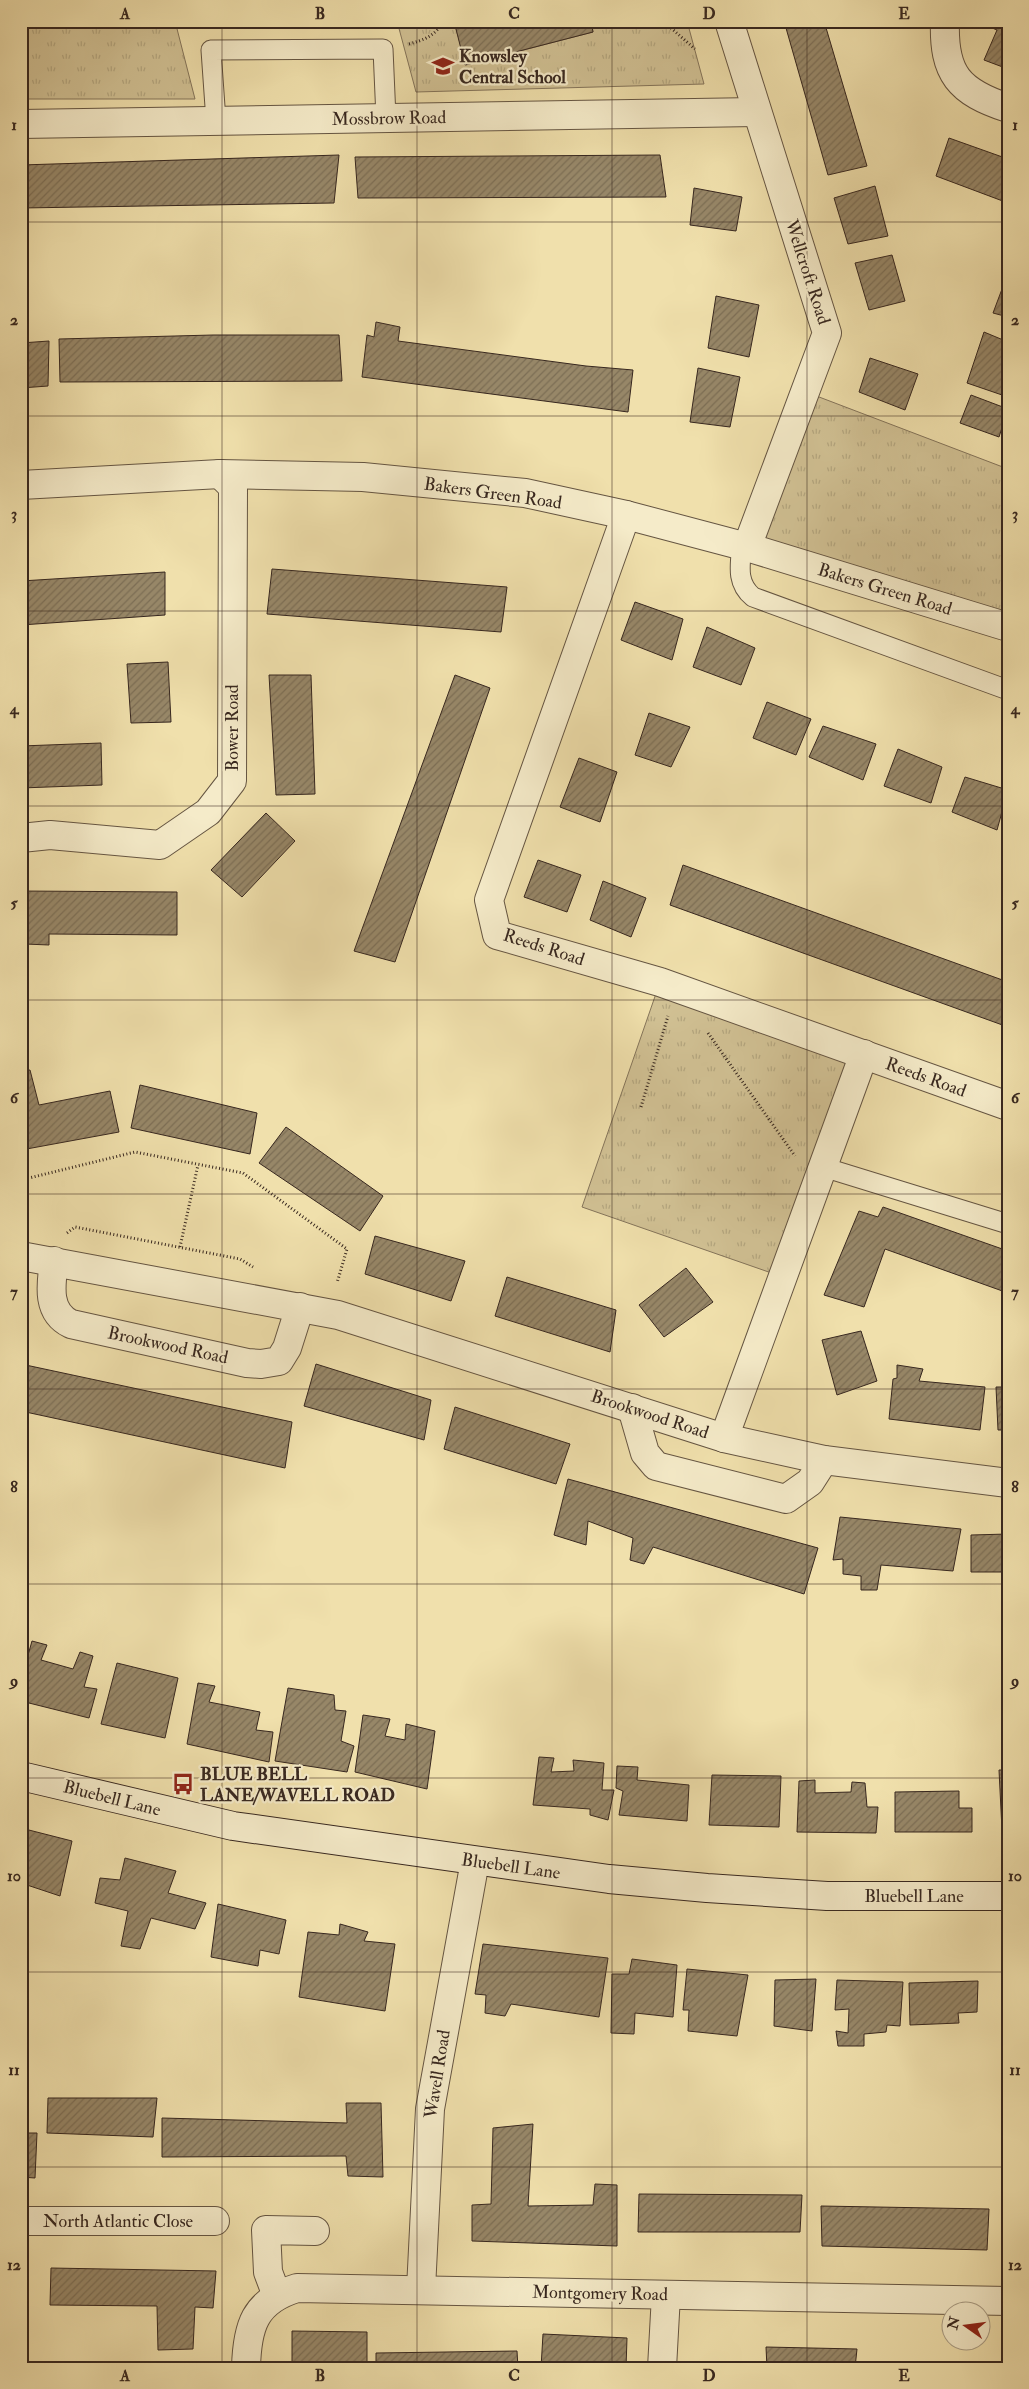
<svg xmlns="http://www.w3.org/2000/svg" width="1029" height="2389" viewBox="0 0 1029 2389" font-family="'IM FELL Double Pica',serif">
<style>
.grass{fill:url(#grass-tufts);stroke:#84745a}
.building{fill:url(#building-hatch);stroke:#37271f}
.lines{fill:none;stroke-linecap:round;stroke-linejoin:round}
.lane-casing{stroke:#655542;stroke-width:21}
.street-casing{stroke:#655542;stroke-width:30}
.secondary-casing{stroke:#37271f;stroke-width:30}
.path{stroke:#37271f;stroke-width:3;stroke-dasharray:1 2.5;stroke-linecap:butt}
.lane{stroke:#f5ebc9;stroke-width:19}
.street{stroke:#f5ebc9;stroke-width:28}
.secondary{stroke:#f5ebc9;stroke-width:28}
.grid{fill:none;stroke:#37271f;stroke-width:1;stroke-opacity:0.55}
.labels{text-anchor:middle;stroke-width:4.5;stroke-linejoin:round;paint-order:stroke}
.poi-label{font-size:18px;font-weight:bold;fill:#37271f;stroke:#f5ebc9;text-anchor:start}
.street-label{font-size:18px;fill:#37271f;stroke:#f5ebc9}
.neatline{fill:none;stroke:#37271f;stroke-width:2}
.grid-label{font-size:16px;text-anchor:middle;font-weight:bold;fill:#37271f}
</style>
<defs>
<pattern id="grass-tufts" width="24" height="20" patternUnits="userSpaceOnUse" patternTransform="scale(1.25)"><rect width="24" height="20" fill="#d1c194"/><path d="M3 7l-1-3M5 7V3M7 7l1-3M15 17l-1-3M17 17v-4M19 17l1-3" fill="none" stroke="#b4a67f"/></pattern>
<pattern id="building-hatch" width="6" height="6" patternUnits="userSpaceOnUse" patternTransform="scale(1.25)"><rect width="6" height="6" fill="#978768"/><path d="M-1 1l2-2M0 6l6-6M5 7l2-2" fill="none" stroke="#7c6e55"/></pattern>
</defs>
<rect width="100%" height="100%" fill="#f0e0ac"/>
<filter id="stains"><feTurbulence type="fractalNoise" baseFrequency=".004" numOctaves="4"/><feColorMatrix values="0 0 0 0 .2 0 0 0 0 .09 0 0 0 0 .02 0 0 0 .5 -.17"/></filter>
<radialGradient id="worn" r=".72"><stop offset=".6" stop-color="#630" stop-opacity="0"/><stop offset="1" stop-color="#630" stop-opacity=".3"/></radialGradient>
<g class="grass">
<polygon points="21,21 175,21 195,99 21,99"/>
<polygon points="397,21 454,21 466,65 593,32 591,21 687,21 704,84 416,92"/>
<polygon points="806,392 1008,469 1008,640 747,547"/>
<polygon points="660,982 864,1054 783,1277 582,1207"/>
</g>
<g class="building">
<polygon points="454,21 591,21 593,32 465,65"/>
<polygon points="784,21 824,21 867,166 828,175"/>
<polygon points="987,21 1008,21 1008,69 984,60 997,30 985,25"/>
<polygon points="949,138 1008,159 1008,203 936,176"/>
<polygon points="339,155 334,203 21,208 21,165"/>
<polygon points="660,155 666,197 358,198 355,157"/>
<polygon points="875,186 888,236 848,244 834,198"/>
<polygon points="694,188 742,197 736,231 690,225"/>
<polygon points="892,255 905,301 869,310 855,263"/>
<polygon points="1008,273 1008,317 993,313"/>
<polygon points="716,296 759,305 749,357 708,348"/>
<polygon points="376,322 400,327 398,341 586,366 633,370 628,412 362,377 367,335 374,337"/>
<polygon points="984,332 1008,342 1008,391 1005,396 967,383"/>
<polygon points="213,335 339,335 342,381 60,382 59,339"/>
<polygon points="49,341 48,386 21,388 21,343"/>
<polygon points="870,358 918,374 905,410 859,392"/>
<polygon points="698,368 740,377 730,427 690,422"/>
<polygon points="971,395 1008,409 999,437 960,423"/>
<polygon points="272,569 507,587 501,632 267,614"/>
<polygon points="165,572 165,615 21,625 21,581"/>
<polygon points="635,602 683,619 672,660 621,640"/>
<polygon points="707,627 755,648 741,685 693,667"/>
<polygon points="168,662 171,722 131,723 127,664"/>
<polygon points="269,675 311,675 315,794 276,795"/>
<polygon points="455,675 490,688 395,962 354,951"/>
<polygon points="767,702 811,719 796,755 753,738"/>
<polygon points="649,713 690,727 671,767 635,755"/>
<polygon points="823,726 876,744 863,780 809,757"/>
<polygon points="101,743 102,785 21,788 21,746"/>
<polygon points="898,749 942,767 931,803 884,786"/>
<polygon points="579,758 617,772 600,822 560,807"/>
<polygon points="965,777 1008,790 997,830 952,812"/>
<polygon points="266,813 295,841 242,897 211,870"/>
<polygon points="538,860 581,875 567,912 524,897"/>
<polygon points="683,865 1008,982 1008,1027 670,905"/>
<polygon points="603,881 646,898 631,937 590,920"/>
<polygon points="21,891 177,892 177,935 49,934 49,945 25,944 21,930"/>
<polygon points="30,1070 39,1105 110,1091 119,1132 21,1150 21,1071"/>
<polygon points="140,1085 257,1113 250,1154 131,1128"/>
<polygon points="286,1127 383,1196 360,1231 259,1163"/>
<polygon points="883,1207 1008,1251 1008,1293 885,1249 864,1307 824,1295 859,1211 878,1217"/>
<polygon points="375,1236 465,1261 451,1301 365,1274"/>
<polygon points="686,1268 713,1302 664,1337 639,1305"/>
<polygon points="507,1277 616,1310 610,1352 495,1316"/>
<polygon points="861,1331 877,1381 837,1395 822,1340"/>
<polygon points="21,1364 292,1422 285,1468 21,1411"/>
<polygon points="316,1364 431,1400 424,1440 304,1406"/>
<polygon points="897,1365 923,1369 919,1381 985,1387 980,1430 889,1419 893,1379 897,1378"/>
<polygon points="996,1387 1008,1387 1008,1430 998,1430"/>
<polygon points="455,1407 570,1444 556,1484 444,1449"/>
<polygon points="568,1479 818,1548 804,1594 653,1547 644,1564 630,1560 633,1538 588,1521 586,1545 554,1535"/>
<polygon points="840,1517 961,1529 953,1571 881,1565 877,1590 861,1590 861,1576 843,1574 843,1559 833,1560"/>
<polygon points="1008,1534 1008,1572 971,1572 971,1535"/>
<polygon points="32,1641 47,1645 41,1660 73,1669 80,1652 93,1656 84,1687 97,1689 89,1718 21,1701 21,1680"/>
<polygon points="117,1663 178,1678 165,1738 101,1724"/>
<polygon points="198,1683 215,1686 209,1702 260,1712 256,1730 273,1732 269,1762 187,1744"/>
<polygon points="288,1688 334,1695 335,1710 346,1711 341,1741 354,1746 347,1772 275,1761"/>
<polygon points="363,1715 390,1719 385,1736 405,1740 406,1724 435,1731 427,1789 355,1772"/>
<polygon points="539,1757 554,1758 551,1772 574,1771 573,1760 604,1763 602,1790 614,1790 608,1820 590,1815 590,1809 533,1805"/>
<polygon points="617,1766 638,1767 637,1780 689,1785 687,1821 619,1815 623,1791 616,1788"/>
<polygon points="999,1770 1008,1770 1008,1830 1002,1830"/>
<polygon points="712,1775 781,1776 779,1827 709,1825"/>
<polygon points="815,1780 815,1793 851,1792 852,1782 865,1783 867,1807 878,1807 876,1833 797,1832 799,1781"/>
<polygon points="959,1791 959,1808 972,1808 972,1832 895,1832 895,1792"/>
<polygon points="21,1828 72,1841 60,1896 21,1883"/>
<polygon points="125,1858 176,1871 168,1893 206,1903 195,1929 151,1918 140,1949 121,1946 128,1911 95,1903 100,1878 120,1880"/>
<polygon points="218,1904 286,1920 279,1954 260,1950 258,1966 211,1957"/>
<polygon points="340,1924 368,1932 364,1941 395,1944 385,2011 299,1997 308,1932 339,1935"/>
<polygon points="483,1944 608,1958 599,2017 511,2004 505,2016 485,2013 486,1995 475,1994"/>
<polygon points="632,1959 677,1965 673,2017 635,2013 634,2034 611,2033 612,1974 629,1974"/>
<polygon points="687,1969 748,1975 737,2036 688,2031 689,2010 683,2010"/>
<polygon points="816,1979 812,2031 774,2026 775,1980"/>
<polygon points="837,1980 903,1982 900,2026 887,2025 886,2032 864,2034 864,2046 838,2046 836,2031 848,2033 849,2009 835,2010"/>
<polygon points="978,1981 977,2012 958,2013 959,2023 910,2025 909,1983"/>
<polygon points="48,2098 157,2098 153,2137 47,2133"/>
<polygon points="346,2103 381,2103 383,2177 348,2176 346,2156 162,2157 162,2118 347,2123"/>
<polygon points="533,2124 528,2206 593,2205 595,2184 617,2185 617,2246 472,2241 472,2205 491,2204 493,2128"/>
<polygon points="21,2133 37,2133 35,2178 21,2177"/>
<polygon points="639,2194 802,2195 800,2232 638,2232"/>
<polygon points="821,2206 989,2209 987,2250 822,2246"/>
<polygon points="51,2268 216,2271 213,2308 195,2307 193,2349 158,2350 157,2306 50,2305"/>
<polygon points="292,2331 367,2332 367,2368 292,2367"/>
<polygon points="543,2334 627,2338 626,2368 541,2368"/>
<polygon points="766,2347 857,2349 855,2368 767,2368"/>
<polygon points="517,2351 518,2368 376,2368 376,2353"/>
</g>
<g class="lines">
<g class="lane-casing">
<g id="lane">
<polyline points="216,121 211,50 383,49 386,118"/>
<path d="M742,545C740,565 736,583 753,597L1008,690"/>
<polyline points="823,1167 1008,1224"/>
</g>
</g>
<g class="street-casing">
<g id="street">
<polyline points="729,21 827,333 747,547"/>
<path d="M945,21C943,74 959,92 1008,108"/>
<polyline points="21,124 756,112"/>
<polyline points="21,485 220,474 363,477 525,493 626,515 747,547 1008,627"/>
<polyline points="626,515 489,900 497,935 660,982 1008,1106"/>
<polyline points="21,838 50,835 160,845 208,812 232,781 233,487 220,474"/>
<polyline points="21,1256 338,1315 724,1438 824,1460 1008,1483"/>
<path d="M54,1261C51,1284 46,1312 71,1324L247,1363L261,1364L279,1361L287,1348L300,1307"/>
<polyline points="632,1408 645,1453 656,1466 786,1499 810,1482 824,1460"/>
<polyline points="724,1438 864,1054"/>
<polyline points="21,2221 215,2221"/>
<polyline points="421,2289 430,2109 475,1861"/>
<polyline points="277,2296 268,2272 266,2230 315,2231"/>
<path d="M246,2368C247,2327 254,2301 297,2288L1008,2301"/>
<polyline points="662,2368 666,2295"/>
</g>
</g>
<g class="secondary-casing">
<polyline id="secondary" points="21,1776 233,1826 609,1879 707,1888 827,1896 1008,1896"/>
</g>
<g class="path">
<polyline points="663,21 695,49"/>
<path d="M409,44C424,40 435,36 444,21"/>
<polyline points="708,1033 795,1156"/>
<polyline points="641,1107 668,1016"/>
<polyline points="21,1180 135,1152 243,1173 347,1249 337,1283"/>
<polyline points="67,1233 75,1227 240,1259 253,1267"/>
<polyline points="180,1247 198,1165"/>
</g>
<use href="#lane" class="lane"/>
<use href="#street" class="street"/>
<use href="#secondary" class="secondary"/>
</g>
<path class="grid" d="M222,21V2368M417,21V2368M612,21V2368M807,21V2368M21,222H1008M21,416H1008M21,611H1008M21,806H1008M21,1000H1008M21,1194H1008M21,1389H1008M21,1584H1008M21,1778H1008M21,1972H1008M21,2167H1008"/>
<defs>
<g id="school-bare" transform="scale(1.725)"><path d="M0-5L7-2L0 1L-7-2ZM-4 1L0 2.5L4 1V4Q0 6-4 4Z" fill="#8f2418" stroke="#f5ebc9" stroke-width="2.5" paint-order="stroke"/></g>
<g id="bus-bare" transform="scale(1.725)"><path d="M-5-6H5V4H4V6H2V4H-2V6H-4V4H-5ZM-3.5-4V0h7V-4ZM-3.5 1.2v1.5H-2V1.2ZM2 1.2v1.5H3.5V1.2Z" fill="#8f2418" stroke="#f5ebc9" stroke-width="2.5" paint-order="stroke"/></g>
</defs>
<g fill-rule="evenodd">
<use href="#school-bare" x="443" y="66"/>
<use href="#bus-bare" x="183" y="1784"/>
</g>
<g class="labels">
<g class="poi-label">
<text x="459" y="62">Knowsley<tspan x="459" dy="21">Central School</tspan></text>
<text x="200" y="1780">BLUE BELL<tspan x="200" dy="21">LANE/WAVELL ROAD</tspan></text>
</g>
<g class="street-label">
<text transform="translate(389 118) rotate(-1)" y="6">Mossbrow Road</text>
<text transform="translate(808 272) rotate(72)" y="6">Wellcroft Road</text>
<text transform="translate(493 493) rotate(8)" y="6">Bakers Green Road</text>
<text transform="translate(885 589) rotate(17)" y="6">Bakers Green Road</text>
<text transform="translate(232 728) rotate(-90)" y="6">Bower Road</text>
<text transform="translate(544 947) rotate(18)" y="6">Reeds Road</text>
<text transform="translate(926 1077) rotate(20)" y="6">Reeds Road</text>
<text transform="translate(168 1345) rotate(12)" y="6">Brookwood Road</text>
<text transform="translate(650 1414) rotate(18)" y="6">Brookwood Road</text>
<text transform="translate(112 1798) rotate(14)" y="6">Bluebell Lane</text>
<text transform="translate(511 1866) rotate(8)" y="6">Bluebell Lane</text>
<text x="914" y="1902">Bluebell Lane</text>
<text transform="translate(437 2074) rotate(-81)" y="6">Wavell Road</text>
<text x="118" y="2227">North Atlantic Close</text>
<text transform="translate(600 2293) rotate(1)" y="6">Montgomery Road</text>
</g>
</g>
<rect width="1029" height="2389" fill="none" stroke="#f0e0ac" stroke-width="55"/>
<g transform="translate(966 2326) rotate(284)"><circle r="24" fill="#f5ebc9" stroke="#a99d85"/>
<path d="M0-4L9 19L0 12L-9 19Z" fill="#8f2418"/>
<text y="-8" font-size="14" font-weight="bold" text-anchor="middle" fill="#37271f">N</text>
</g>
<rect x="28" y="28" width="974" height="2334" class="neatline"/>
<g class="grid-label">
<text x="125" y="19">A</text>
<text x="320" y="19">B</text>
<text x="514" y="19">C</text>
<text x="709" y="19">D</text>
<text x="904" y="19">E</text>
<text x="14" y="130">1</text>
<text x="1015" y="130">1</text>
<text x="14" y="325">2</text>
<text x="1015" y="325">2</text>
<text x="14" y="519">3</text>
<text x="1015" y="519">3</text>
<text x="14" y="714">4</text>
<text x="1015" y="714">4</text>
<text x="14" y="908">5</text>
<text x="1015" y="908">5</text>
<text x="14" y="1103">6</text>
<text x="1015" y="1103">6</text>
<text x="14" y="1297">7</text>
<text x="1015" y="1297">7</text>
<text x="14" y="1492">8</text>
<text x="1015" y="1492">8</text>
<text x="14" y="1686">9</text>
<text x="1015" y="1686">9</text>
<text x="14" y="1881">10</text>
<text x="1015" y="1881">10</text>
<text x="14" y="2075">11</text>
<text x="1015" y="2075">11</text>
<text x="14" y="2270">12</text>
<text x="1015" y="2270">12</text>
<text x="125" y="2381">A</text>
<text x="320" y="2381">B</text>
<text x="514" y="2381">C</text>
<text x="709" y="2381">D</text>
<text x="904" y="2381">E</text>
</g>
<rect width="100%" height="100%" filter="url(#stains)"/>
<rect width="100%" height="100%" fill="url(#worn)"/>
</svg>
